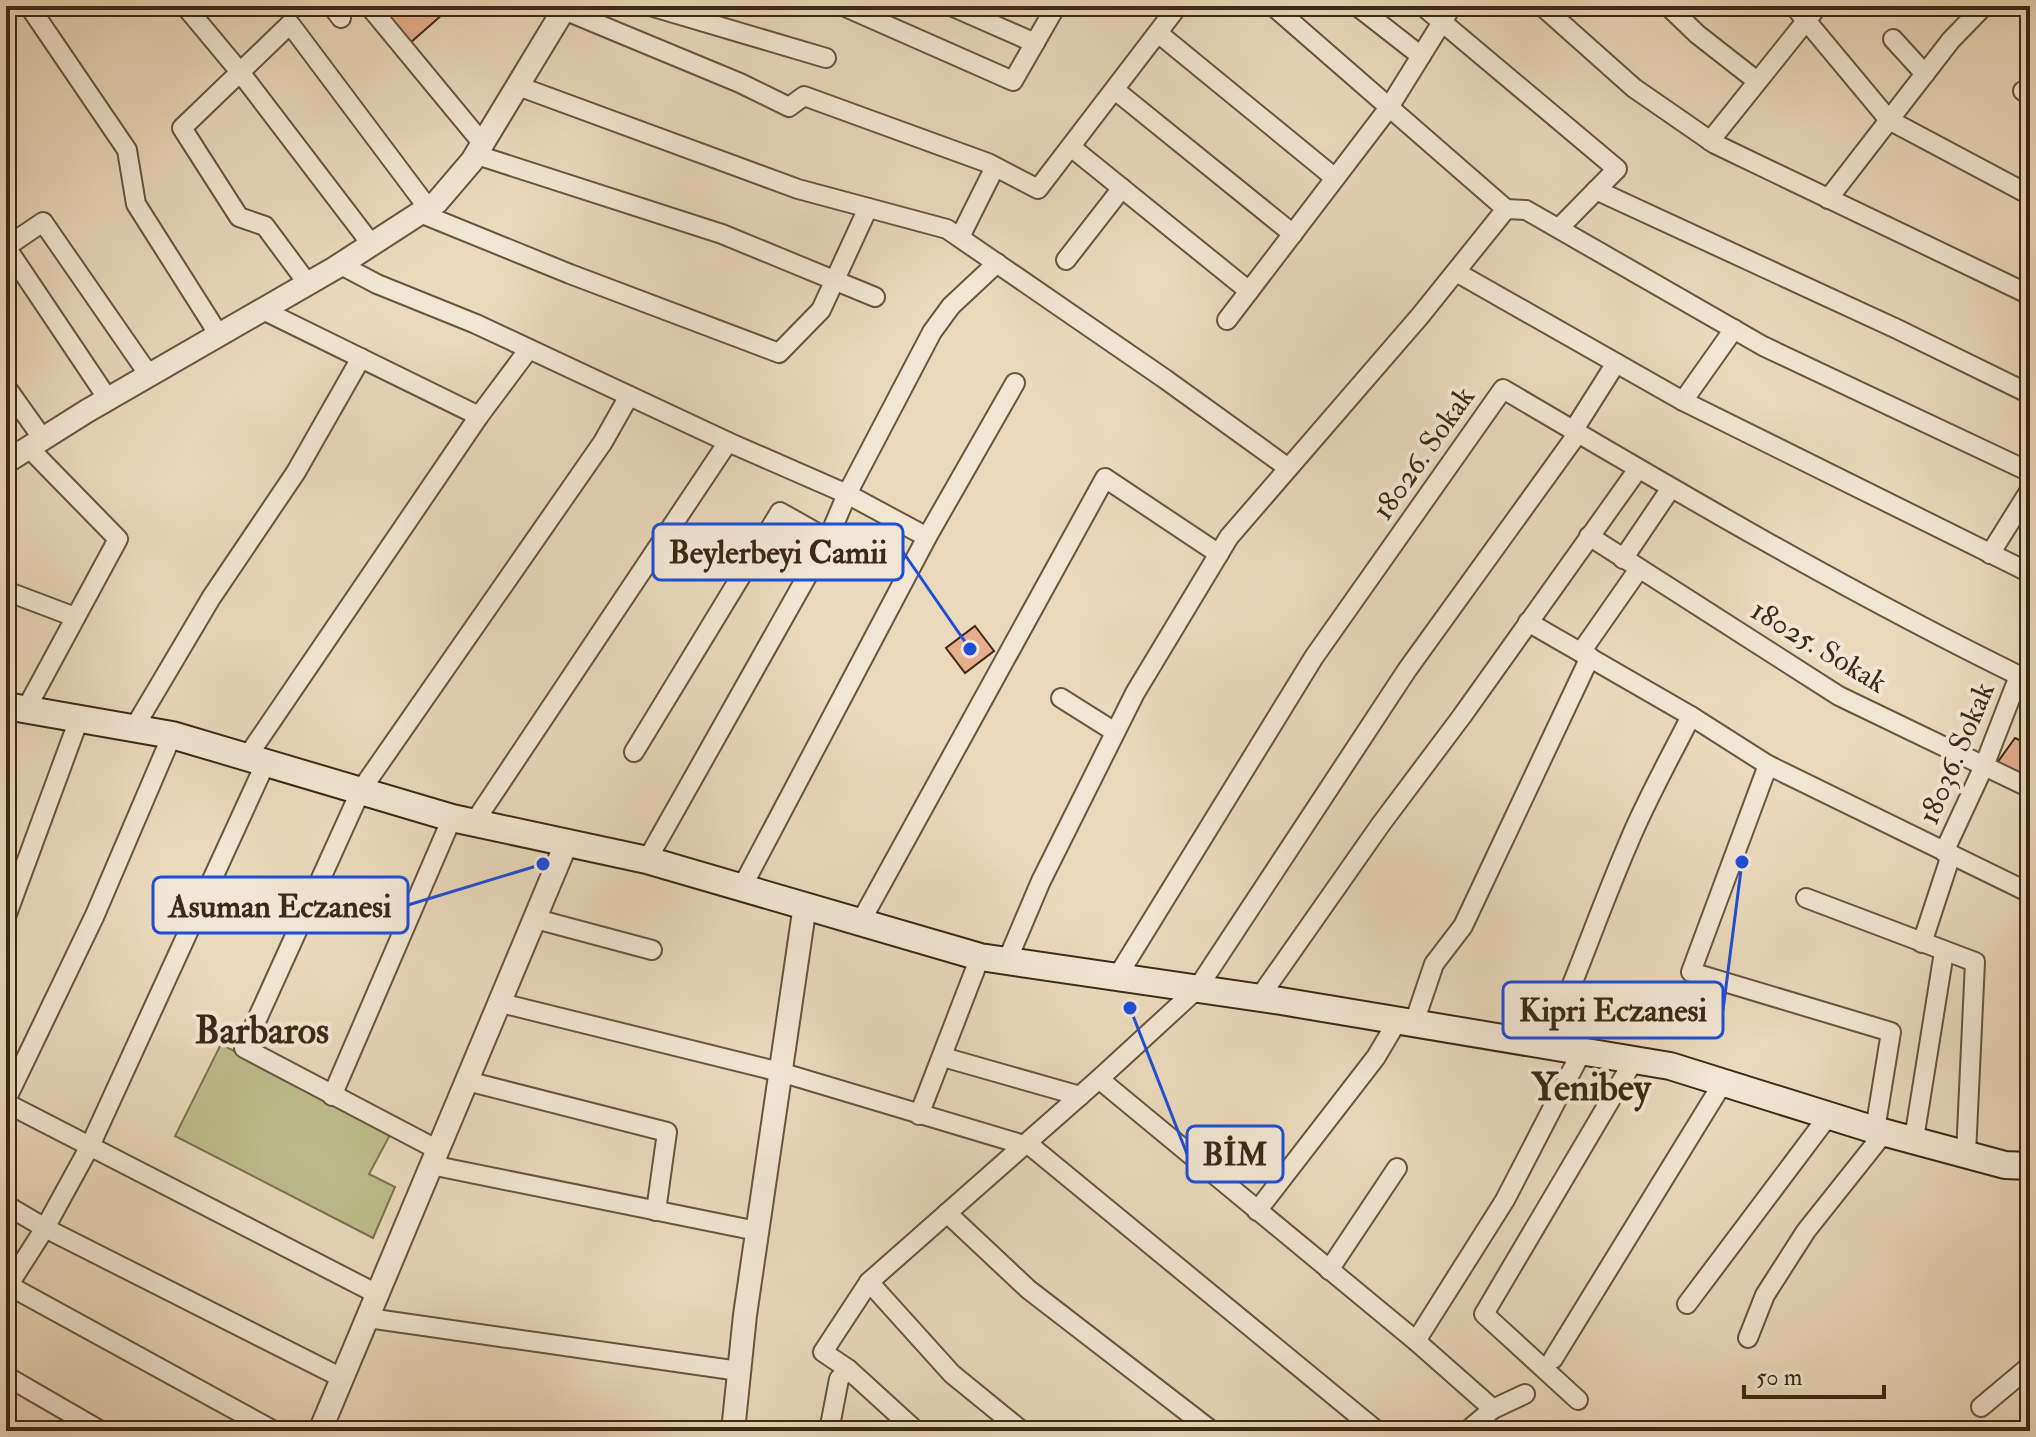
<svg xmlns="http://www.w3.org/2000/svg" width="2036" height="1437" viewBox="0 0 2036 1437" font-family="'IM FELL Double Pica',serif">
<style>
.green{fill:#bdbe8c;stroke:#7d7450;stroke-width:2}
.building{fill:#e6ae8d;stroke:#3d2915;stroke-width:2}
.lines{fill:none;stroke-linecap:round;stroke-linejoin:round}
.minor-casing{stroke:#68553e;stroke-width:22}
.tertiary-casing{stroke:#68553e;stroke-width:26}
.secondary-casing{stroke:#3d2915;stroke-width:30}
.minor{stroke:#f1e6d3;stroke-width:18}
.tertiary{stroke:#f1e6d3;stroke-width:22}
.secondary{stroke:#f1e6d3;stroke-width:26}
.labels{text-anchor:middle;stroke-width:8;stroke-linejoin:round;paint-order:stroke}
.street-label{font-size:30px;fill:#3d2915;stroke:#f1e6d3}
.district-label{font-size:38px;font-weight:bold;fill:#3d2915;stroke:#f1e6d3}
.leader{fill:none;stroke:#1d4ed8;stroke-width:3}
.callout-dot{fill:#1d4ed8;stroke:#f1e6d3;stroke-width:3}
.callout{fill:#f1e6d3;stroke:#1d4ed8;stroke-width:3}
.callout-label{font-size:32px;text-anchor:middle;font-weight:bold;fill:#3d2915}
</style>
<rect width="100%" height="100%" fill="#ead9bb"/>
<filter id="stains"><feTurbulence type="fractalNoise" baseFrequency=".0025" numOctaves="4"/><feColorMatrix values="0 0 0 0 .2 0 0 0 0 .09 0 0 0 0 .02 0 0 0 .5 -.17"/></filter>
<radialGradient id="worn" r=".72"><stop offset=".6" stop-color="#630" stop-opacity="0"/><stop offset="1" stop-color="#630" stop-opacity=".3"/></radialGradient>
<polygon class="green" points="221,1044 390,1135 369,1174 395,1187 373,1238 175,1136"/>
<g class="building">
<polygon points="378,6 436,6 443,14 410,43"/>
<polygon points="975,626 994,651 965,673 946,648"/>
<polygon points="2015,738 2030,745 2030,780 1997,763"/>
</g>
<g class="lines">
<g class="minor-casing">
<g id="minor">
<polyline points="29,6 127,150 136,204 219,335"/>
<polyline points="185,6 240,72 372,245"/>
<polyline points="332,6 341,18"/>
<polyline points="369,6 483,144"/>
<polyline points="650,6 826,58"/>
<polyline points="843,6 1013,81 1056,6"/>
<polyline points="951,6 1035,43"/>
<polyline points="1357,6 1421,56"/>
<polyline points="1423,6 1617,169 1559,228"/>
<polyline points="1542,6 1634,88 1715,144 2030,295"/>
<polyline points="1668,6 1697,34 1757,81"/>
<polyline points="1794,6 1889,120 2030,195"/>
<polyline points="564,10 740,83 789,107 804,96 988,163 1038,189 1178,6"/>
<polyline points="1158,33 1335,178"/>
<polyline points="1893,39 1925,74"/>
<polyline points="518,86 798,189 947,229 1165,379 1287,467"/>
<polyline points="1115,90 1293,234"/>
<polyline points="2023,91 2030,96"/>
<polyline points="1710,141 1818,6"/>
<polyline points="1071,147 1249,291"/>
<polyline points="477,155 722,234 875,297"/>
<polyline points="1596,190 1897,329 2030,394"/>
<polyline points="1828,199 1951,40 1984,6"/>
<polyline points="1506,209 1526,210 1763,346 2030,472"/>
<polyline points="420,213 570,274 779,353 821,310 868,208"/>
<polyline points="960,237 995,167"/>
<polyline points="6,247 43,222 149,375"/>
<polyline points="6,247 108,399"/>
<polyline points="1066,260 1122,188"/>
<polyline points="341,265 377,284 476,324 728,442 847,494 927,537"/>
<polyline points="1456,272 1683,401 2030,573"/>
<polyline points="308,284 265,226 239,217 182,128 290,24 428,208"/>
<polyline points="263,310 479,416"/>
<polyline points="1227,320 1388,109 1452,6"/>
<polyline points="6,387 43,439"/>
<polyline points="1683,401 1734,329"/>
<polyline points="1573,431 1616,363"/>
<polyline points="1589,536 1839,696 2030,788"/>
<polyline points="1990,554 2030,490"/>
<polyline points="1623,559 1671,488"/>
<polyline points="6,591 75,617"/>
<polyline points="1528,622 1691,716 1768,765 2030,893"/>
<polyline points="1581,652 1639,569"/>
<polyline points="1061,698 1115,732"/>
<polyline points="26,709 118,539 29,448"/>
<polyline points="134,728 211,598 296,472 361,358"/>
<polyline points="634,752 780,512 828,539"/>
<polyline points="247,757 479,416 529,349"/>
<polyline points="1768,765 1691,972 1891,1032 1875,1130"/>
<polyline points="473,824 728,442"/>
<polyline points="1944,852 1984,766 2019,676"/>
<polyline points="647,860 828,539 847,494 932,332 951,306 997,263"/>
<polyline points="742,887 927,537 1015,383"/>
<polyline points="1806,898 1975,962 1966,1154"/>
<polyline points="6,917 79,719"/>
<polyline points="536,919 652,950"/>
<polyline points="861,921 1105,478 1219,554"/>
<polyline points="1922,943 1951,855"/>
<polyline points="1007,961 1041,881 1135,693 1229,537 1420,316 1506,209 1273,6"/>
<path d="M1117,977L1314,657L1503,389C1676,491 1849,593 2030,681"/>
<polyline points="1259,998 1381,824 1462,716 1638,469"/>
<polyline points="501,1003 780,1072 1024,1145"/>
<polyline points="1414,1023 1434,964 1463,926 1590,657"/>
<path d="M1547,1045C1576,979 1599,911 1628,844C1646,800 1670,758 1691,716"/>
<polyline points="943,1057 1080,1096"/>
<polyline points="1099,1079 1416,1341 1493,1409"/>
<polyline points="467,1081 667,1132 656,1211"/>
<polyline points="332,1096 452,818"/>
<polyline points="6,1100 95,915 172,735"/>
<polyline points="6,1103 379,1295"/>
<polyline points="919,1115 980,957"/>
<polyline points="1914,1139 1944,952"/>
<polyline points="1027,1143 1377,1431"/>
<polyline points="438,1150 244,1048 361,790 603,442 629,396"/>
<polyline points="431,1165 757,1231"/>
<polyline points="6,1205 45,1228 342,1378"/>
<polyline points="1257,1211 1376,1057 1398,1020"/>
<polyline points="947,1213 1028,1289 1212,1431"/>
<polyline points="1329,1270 1397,1168"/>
<polyline points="869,1282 952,1374 1022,1431"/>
<polyline points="6,1284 274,1431"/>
<polyline points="6,1289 45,1228 90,1146 266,762"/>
<polyline points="1687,1304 1829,1115"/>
<polyline points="368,1318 739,1371"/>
<polyline points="1748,1338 1765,1295 1806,1231 1884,1133"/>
<polyline points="1416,1341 1505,1200 1582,1051"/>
<polyline points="1553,1359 1724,1081"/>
<polyline points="6,1376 101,1431"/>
<polyline points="1578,1400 1484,1314 1634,1060"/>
<polyline points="1981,1407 2030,1366"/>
<polyline points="829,1431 839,1379 848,1369"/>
<polyline points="916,1431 848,1369 823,1352 869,1282 1099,1079 1197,989 1407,670 1578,433"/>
<polyline points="1467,1431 1493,1409 1525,1394"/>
</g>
</g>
<g class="tertiary-casing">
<g id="tertiary">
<polyline points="6,462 87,411 335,268 437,202 472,161 566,6"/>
<polyline points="320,1431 566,844"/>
<polyline points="733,1431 745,1315 805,905"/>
</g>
</g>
<g class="secondary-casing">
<polyline id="secondary" points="6,706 172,735 452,818 647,860 980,957 1281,1001 1670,1066 1875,1130 2005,1165 2030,1166"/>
</g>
<use href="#minor" class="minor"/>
<use href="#tertiary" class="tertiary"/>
<use href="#secondary" class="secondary"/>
</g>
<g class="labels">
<g class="street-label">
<text transform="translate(1423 453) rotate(-55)" y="10">18026. Sokak</text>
<text transform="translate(1819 646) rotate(31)" y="10">18025. Sokak</text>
<text transform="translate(1956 753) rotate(-67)" y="10">18036. Sokak</text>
</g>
<g class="district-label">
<text x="262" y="1043">Barbaros</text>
<text x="1591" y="1100">Yenibey</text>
</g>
</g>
<path class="leader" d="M970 649L903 552M543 864L408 905M1742 862L1723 1010M1130 1008L1187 1154"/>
<g class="callout-dot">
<circle cx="970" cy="649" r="8"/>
<circle cx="543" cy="864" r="8"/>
<circle cx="1742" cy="862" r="8"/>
<circle cx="1130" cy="1008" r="8"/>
</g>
<g class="callout">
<rect x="653" y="524" width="250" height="56" rx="8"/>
<rect x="153" y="877" width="255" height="56" rx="8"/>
<rect x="1503" y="982" width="220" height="56" rx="8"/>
<rect x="1187" y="1126" width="96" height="56" rx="8"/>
</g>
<g class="callout-label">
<text x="778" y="563">Beylerbeyi Camii</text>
<text x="280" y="917">Asuman Eczanesi</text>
<text x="1613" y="1021">Kipri Eczanesi</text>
<text x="1235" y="1165">BİM</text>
</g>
<rect width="2036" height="1437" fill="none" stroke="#ead9bb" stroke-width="32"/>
<rect x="8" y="8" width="2020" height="1421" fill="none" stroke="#3d2915" stroke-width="4"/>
<rect x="16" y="16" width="2004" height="1405" fill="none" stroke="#3d2915" stroke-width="2"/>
<path d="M1744 1385v12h140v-12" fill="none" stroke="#3d2915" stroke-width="4"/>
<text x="1756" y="1385" font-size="24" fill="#3d2915" stroke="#f1e6d3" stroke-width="6" paint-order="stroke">50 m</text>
<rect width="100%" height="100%" filter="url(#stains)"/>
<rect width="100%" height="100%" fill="url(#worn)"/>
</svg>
